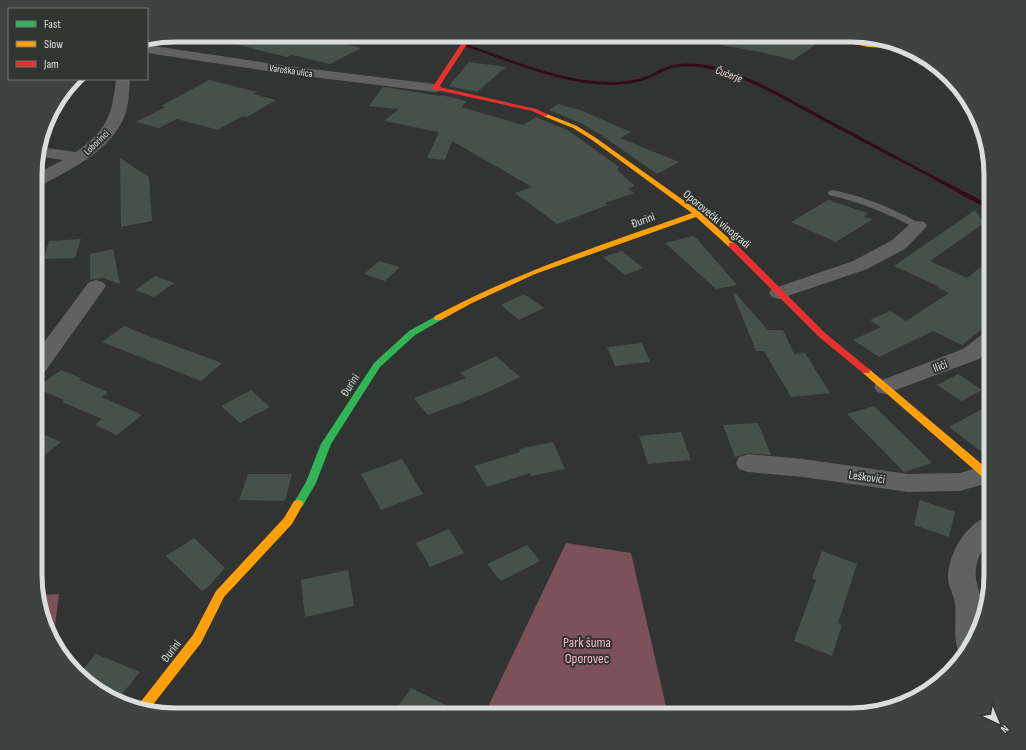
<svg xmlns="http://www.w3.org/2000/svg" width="1026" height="750" viewBox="0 0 1026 750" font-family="'Sofia Sans Condensed',sans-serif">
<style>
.forest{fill:#7d515a}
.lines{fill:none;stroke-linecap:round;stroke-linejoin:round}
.stream{fill:#340c19;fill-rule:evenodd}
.building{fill:#47514b}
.lane{fill:#606160;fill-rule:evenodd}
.street{fill:#606160;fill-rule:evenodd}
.fast{fill:#30b455;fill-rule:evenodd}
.slow{fill:#ff9f0a;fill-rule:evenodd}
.jam{fill:#e5322d;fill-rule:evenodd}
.labels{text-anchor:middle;stroke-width:4;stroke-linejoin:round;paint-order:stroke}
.far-street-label{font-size:10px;fill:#dadddb;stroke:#303532}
.far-water-label{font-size:11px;font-style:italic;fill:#f4d0d6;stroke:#303532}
.street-label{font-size:12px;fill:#dadddb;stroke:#303532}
.near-park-label{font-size:14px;fill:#f7b3c0;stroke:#303532}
.rim{fill:none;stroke:#dadddb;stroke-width:5}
</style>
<rect width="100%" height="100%" fill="#313432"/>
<g class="forest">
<polygon points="566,543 631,553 668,715 484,715"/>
<polygon points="59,594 53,642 37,595"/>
</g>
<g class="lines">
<path class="stream" d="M446,35H450L451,39C502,55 558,82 612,82C624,82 636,80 648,76C653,74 658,70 664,68C679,62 696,63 712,66C750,75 779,94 814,112C872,143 931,175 991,205V209C971,202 950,188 932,178C891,157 850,135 809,113C778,96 754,82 719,71C704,67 687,65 672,68C665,70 659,74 652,77C639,83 623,85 608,85C553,83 500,57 449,41L446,38Z"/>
</g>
<g class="building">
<polygon points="222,35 311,35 361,48 330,64 292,55 287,57 222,41"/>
<polygon points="717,35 792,35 787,38 815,45 793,60 760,52 716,44"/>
<polygon points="469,62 506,67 477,92 449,86"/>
<polygon points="209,80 257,92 253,94 276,100 247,117 242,116 218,130 177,119 159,128 136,122 165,107 161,106"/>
<polygon points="383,87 440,96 441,95 467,101 461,107 523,125 536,117 569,131 619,167 617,170 635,186 628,189 634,193 605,203 608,205 557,224 515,193 532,187 452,141 445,160 427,158 439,132 384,121 399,109 369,106"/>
<polygon points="558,104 580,110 631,132 620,138 679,162 657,174 601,135 581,123 549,110"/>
<polygon points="120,158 149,177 152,221 121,227"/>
<polygon points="828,200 868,213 864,217 873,219 836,242 791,222"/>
<polygon points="975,210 984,223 930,261 967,278 991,259 991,322 962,345 933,331 879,357 853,340 881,327 870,320 890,311 906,321 949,293 938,288 940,287 894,266"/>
<polygon points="693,236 697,239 737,285 716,289 665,243"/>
<polygon points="81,239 75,258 44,259 49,241"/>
<polygon points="113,249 120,284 103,278 90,280 90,254"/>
<polygon points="622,251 643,268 625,275 603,257"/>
<polygon points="379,261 400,267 385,281 364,274"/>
<polygon points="155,276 174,283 154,297 135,290"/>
<polygon points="735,293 768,330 783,330 794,354 805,353 830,393 791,397 764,351 756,351 733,294"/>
<polygon points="524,294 544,308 519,320 501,305"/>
<polygon points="124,326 144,334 143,334 222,363 201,381 102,342"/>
<polygon points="642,343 650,362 615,366 607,347"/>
<polygon points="496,356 520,377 484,394 428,415 414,398 466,378 460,373"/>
<polygon points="61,370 81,378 79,380 108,392 102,397 142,415 117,435 95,425 102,419 62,402 64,400 36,388"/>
<polygon points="958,374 982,390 961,401 937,385"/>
<polygon points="251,390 270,407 240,423 221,406"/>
<polygon points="874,406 919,450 932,463 904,472 847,414"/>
<polygon points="982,409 991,415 991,446 982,452 949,427"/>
<polygon points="758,423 771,455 748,453 735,457 723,425"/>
<polygon points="36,431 61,442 36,462"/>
<polygon points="681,432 691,460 648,464 639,436"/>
<polygon points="553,442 565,469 531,476 530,473 487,487 474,466 520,452 519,449"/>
<polygon points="402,459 423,494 381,510 361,474"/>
<polygon points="248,474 292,474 285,501 239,500"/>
<polygon points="920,500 955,512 949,537 914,525"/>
<polygon points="449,529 464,553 430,567 416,543"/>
<polygon points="194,538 225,568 207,588 202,591 166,556"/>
<polygon points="527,545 540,561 501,581 487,564"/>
<polygon points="822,551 857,564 838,623 842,625 832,656 794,641 816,580 812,578"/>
<polygon points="348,570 354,606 305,617 301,580"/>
<polygon points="96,654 140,672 117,700 90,686 79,674"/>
<polygon points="411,688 466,715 392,715"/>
</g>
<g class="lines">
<path class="lane" d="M832,190C858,195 882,204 906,216C912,219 918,222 922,226L921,228H915C885,212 862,203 829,195L828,193L829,191Z"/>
<g class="street">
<polygon points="147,45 287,66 435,84 440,85 442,88 440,91 435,92 287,74 147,53"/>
<path d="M116,79H130C129,91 129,104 125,115C112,150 73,168 42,185L36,186V174L63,160L36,156L39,147L76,152C107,130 112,116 116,79Z"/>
<polygon points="918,221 924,222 927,226 905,249 867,269 779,299 772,297 769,293 772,289 853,261 891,241 912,222"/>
<polygon points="96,280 103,282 106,286 44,373 36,375 36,353 89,282"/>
<polygon points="991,332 991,349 979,359 885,394 877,392 874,387 877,382 963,349 984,333"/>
<polygon points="748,454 803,459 908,474 960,473 986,465 991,467 991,482 960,491 908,492 803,477 748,472 739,469 736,463 739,457"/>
<path d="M991,515V540C980,549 974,565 976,579C978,592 985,604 984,618C983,626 968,648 964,656L960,655C952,639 957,621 955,604C954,595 948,586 948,577C949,552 966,523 991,515Z"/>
</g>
<polygon class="fast" points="438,315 441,316 442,318 441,320 415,335 380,367 331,444 316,483 302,507 298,508 294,507 293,504 306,482 321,444 374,363 409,331"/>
<g class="slow">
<path d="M812,35C831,35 849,41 868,43C881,45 896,43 908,49L868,47Z"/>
<path d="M543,114H547L577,126L596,138L700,212L736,245L732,247H729L696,217L535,274L472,303L441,320H435L434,318L435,316C517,272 604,244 692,213L592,140L573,128L543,116Z"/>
<polygon points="866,368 869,369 991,472 991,482 987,481 863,373 862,371"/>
<polygon points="298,500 302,501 303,504 292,524 224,597 201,643 148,711 135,709 193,635 216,591 284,518 294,501"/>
</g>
<g class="jam">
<polygon points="464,35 470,35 469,41 439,87 536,109 547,114 547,116 543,116 532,111 433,89 432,88 463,41"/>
<polygon points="729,243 735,243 825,333 869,369 870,371 869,373 863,373 819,337 729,247"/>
</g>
</g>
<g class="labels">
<g class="far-street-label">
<text transform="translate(291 70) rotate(8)" y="4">Varoška ulica</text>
<text transform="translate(96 142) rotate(-44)" y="4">Loborinci</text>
</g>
<g class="far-water-label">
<text transform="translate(729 74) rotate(20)" y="4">Čučerje</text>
</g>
<g class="street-label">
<text transform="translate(717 219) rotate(40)" y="4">Oporovečki vinogradi</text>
<text transform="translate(643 220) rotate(-19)" y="4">Đurini</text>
<text transform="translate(940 366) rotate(-21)" y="4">Ilići</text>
<text transform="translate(350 385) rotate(-57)" y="4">Đurini</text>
<text transform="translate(867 477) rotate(8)" y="4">Leškovići</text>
<text transform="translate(171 651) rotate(-52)" y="4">Đurini</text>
</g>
<g class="near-park-label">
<text x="587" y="647">Park šuma<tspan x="587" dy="16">Oporovec</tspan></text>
</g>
</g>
<path d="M0 0H1026V750H0ZM175 42H851A133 133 0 0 1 984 175V575A133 133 0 0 1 851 708H175A133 133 0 0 1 42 575V175A133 133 0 0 1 175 42Z" fill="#3e4240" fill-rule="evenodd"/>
<path class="rim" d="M175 42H851A133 133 0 0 1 984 175V575A133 133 0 0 1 851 708H175A133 133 0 0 1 42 575V175A133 133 0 0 1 175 42Z"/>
<rect x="8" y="8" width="140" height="72" fill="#303532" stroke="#747876"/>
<rect x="16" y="21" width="20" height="6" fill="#30b455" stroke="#747876"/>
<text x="44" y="28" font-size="12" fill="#dadddb">Fast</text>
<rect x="16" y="41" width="20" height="6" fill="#ff9f0a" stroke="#747876"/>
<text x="44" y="48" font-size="12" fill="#dadddb">Slow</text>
<rect x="16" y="61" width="20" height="6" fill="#e5322d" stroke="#747876"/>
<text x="44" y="68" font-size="12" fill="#dadddb">Jam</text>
<g transform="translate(998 722) rotate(136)" stroke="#303532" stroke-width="3" paint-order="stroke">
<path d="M0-3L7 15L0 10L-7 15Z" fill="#dadddb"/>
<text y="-6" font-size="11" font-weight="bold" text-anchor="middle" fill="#dadddb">N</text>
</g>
</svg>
